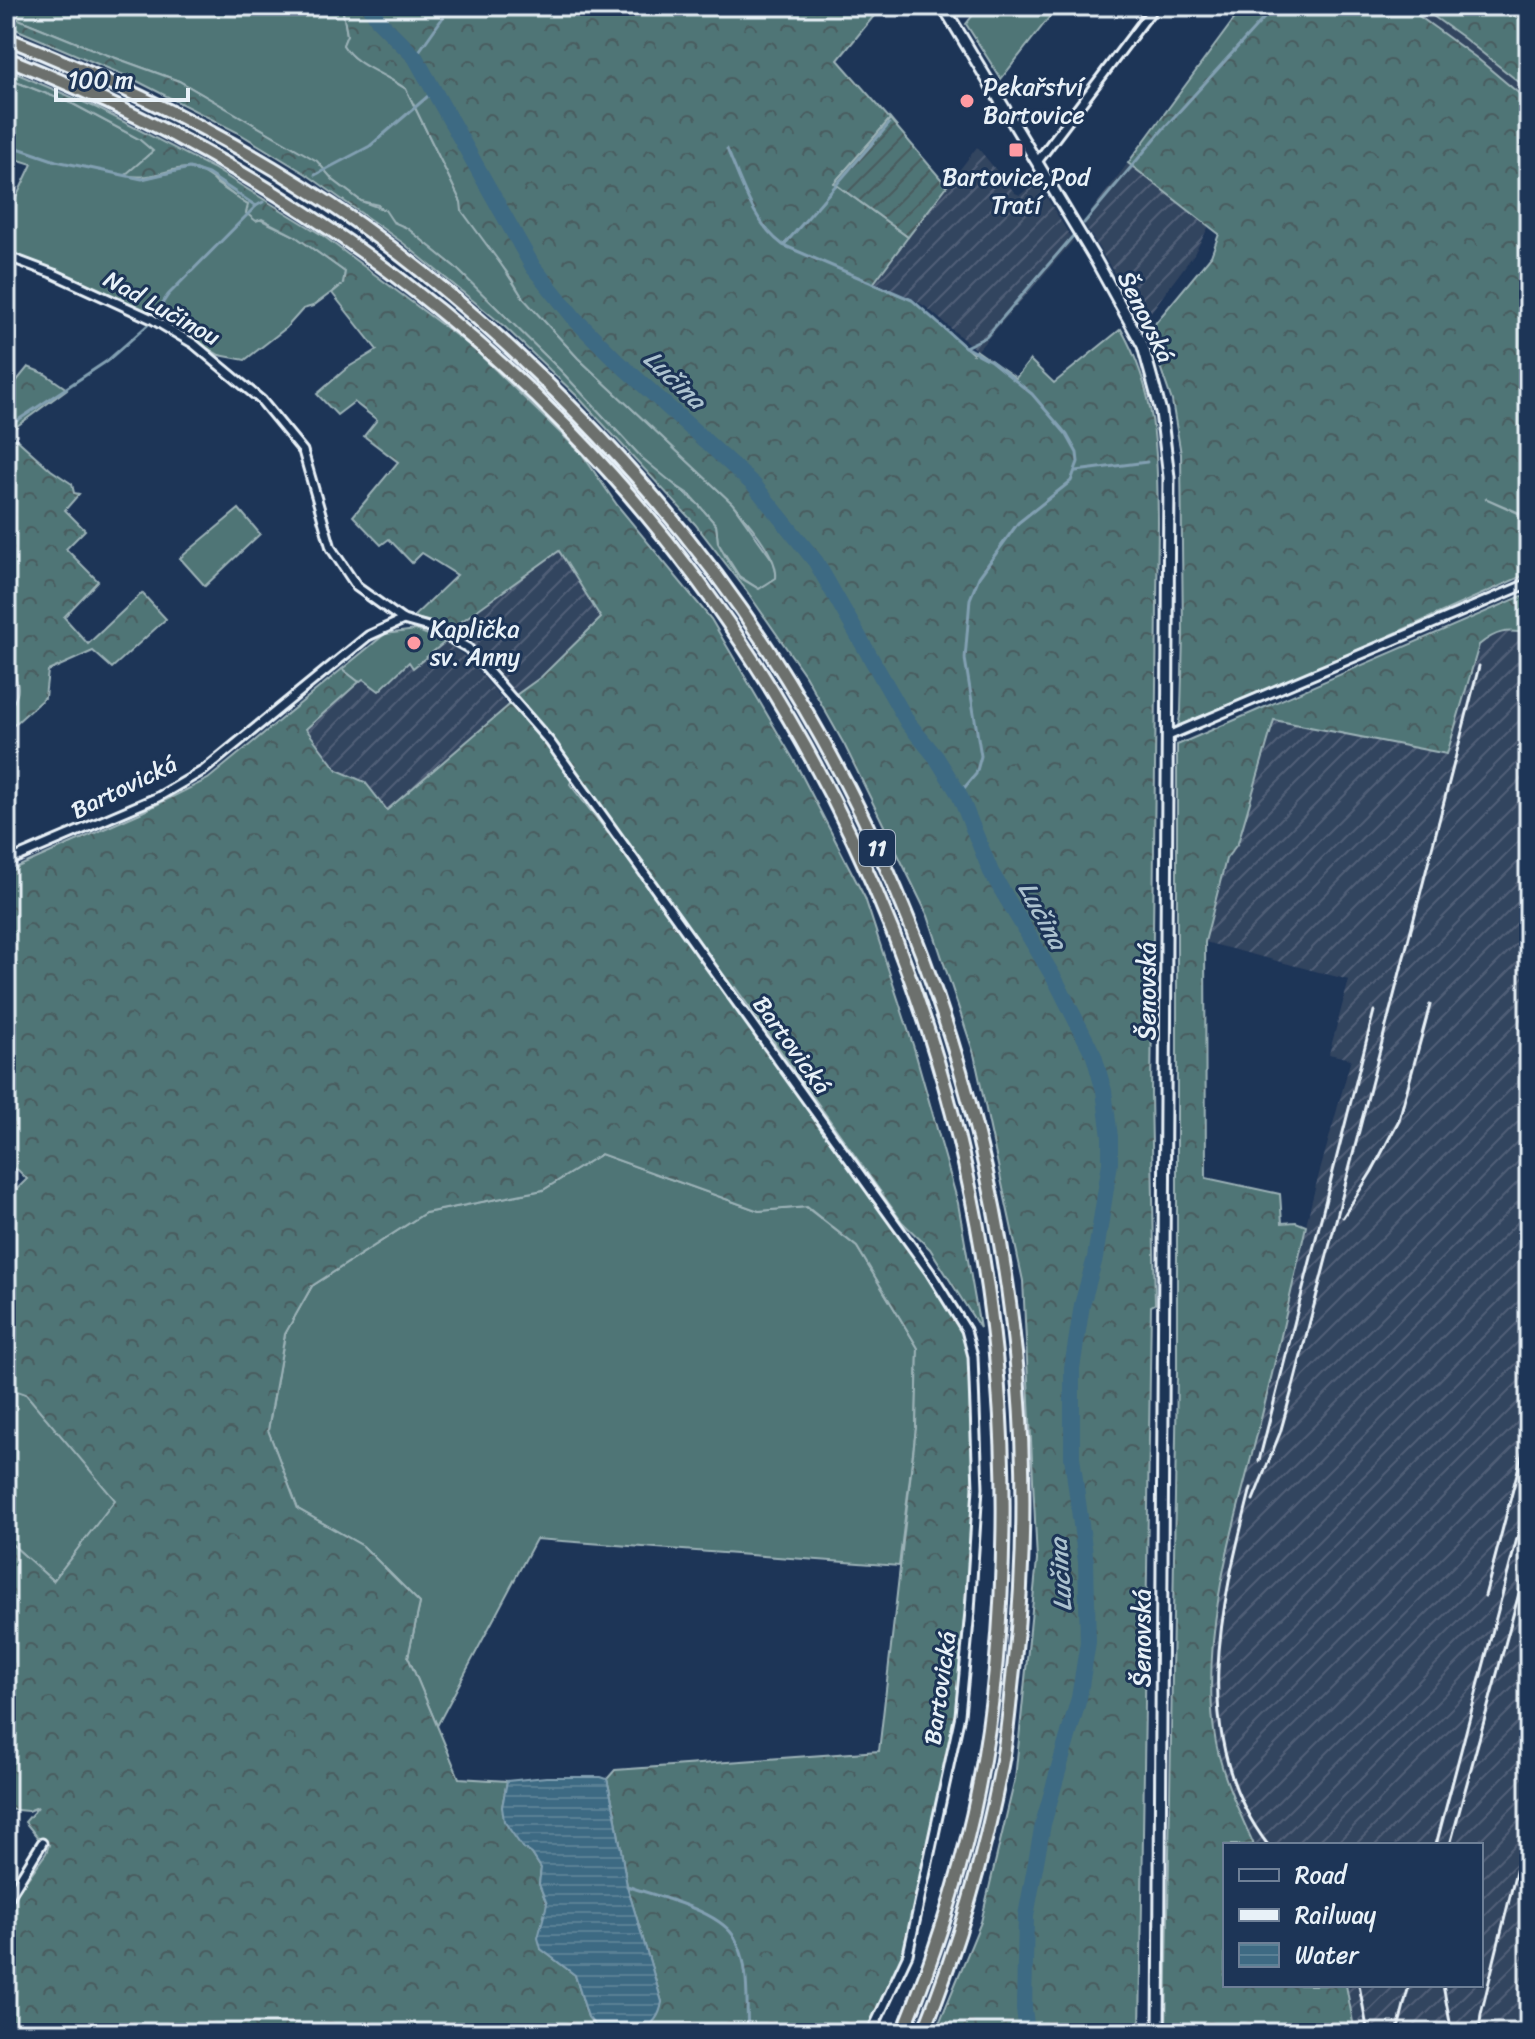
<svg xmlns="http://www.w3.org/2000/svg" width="1535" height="2039" viewBox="0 0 1535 2039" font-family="Sriracha,sans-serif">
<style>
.built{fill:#33445f}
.industrial{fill:url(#industrial-furrows)}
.grass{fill:#4f7476;stroke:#9cb2b7;stroke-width:2}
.forest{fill:url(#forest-crowns);stroke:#9cb2b7;stroke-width:2;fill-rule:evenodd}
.garden{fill:url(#garden-furrows);stroke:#9cb2b7;stroke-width:2}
.water{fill:url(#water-rules);stroke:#82a0b2;stroke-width:2}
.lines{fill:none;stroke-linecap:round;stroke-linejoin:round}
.stream{stroke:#82a0b2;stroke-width:3}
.river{stroke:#3e6a83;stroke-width:16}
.minor-casing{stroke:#e8f1f8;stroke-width:13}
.tertiary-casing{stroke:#e8f1f8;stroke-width:15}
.trunk-casing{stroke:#e8f1f8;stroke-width:17}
.minor{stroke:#1d3557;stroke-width:7}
.tertiary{stroke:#1d3557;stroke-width:9}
.trunk{stroke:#6c706d;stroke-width:11}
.rail{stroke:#e8f1f8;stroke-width:3}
.poi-dot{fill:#ff9aa2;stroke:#1d3557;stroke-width:3}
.labels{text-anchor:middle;stroke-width:6;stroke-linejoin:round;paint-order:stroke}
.shield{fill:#1d3557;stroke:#abb9c8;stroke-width:2}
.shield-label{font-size:22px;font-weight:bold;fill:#e8f1f8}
.poi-label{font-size:24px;fill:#e8f1f8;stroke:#1d3557;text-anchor:start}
.street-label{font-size:24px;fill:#e8f1f8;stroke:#1d3557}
.water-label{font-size:26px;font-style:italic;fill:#acc2cf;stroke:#1d3557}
</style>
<defs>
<pattern id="industrial-furrows" width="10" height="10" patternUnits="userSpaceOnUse" patternTransform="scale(2)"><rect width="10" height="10" fill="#33445f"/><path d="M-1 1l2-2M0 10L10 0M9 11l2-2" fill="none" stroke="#515f77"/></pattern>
<pattern id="forest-crowns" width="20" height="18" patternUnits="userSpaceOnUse" patternTransform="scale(2)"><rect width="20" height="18" fill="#4f7476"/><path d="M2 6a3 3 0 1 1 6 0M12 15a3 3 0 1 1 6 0" fill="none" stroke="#4a5c5e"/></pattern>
<pattern id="garden-furrows" width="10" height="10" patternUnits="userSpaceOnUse" patternTransform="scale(2)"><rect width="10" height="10" fill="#4f7476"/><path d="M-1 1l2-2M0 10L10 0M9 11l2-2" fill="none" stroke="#4a5c5e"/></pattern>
<pattern id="water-rules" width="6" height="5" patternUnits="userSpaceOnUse" patternTransform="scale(2)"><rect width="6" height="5" fill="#3e6a83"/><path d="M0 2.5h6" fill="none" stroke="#5a8095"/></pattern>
</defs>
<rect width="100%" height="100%" fill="#1d3557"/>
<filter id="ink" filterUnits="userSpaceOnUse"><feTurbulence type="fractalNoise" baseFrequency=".0125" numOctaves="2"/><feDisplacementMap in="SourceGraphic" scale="16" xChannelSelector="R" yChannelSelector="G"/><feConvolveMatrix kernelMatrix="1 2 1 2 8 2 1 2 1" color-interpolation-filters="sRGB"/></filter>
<g filter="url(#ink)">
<g class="built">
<polygon points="1405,6 1419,6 1482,52 1529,90 1529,102 1478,59"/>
<polygon points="1447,6 1529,6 1529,8 1474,12"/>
</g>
<g class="industrial">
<polygon points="977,147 1015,193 1020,195 1037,181 1073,241 977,351 926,307 910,297 873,283"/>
<polygon points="1128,163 1209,226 1194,254 1145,320 1142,319 1083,222"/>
<polygon points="559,551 601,618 541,677 516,695 474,646 451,629"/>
<polygon points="1509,630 1529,634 1529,2033 1355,2033 1346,1985 1481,1985 1481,1845 1254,1845 1225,1776 1214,1733 1210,1680 1213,1630 1227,1551 1313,1196 1351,1059 1329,1054 1349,980 1205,942 1226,859 1238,843 1274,719 1447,754 1479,644 1493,633"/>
<polygon points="445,642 468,659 508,706 387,810 365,782 337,770 306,729 363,679 379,691 410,662 414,668"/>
</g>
<g class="grass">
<polygon points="6,6 342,6 347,35 343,45 353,57 406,89 461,202 523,298 578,358 732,503 774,562 777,578 759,589 739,576 718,543 716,525 690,495 660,475 642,458 560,370 455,267 407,228 393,222 378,205 361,201 333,180 316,161 179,81 102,53 6,14"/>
<polygon points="980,6 1058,6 1001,79 966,24"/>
<polygon points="6,78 73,104 139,139 153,151 126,175 142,179 189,168 208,174 217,184 248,205 259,219 295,236 345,272 343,284 313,306 303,309 286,328 245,360 219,355 146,311 6,250 6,219 32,164 6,156"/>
<polygon points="239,509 260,534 205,586 180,558"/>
<polygon points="416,630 445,642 413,668 409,662 379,691 363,679 359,682 342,669 385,634"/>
<polygon points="601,1154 759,1211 806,1207 857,1247 918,1348 916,1428 899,1566 536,1539 437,1726 408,1657 420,1603 363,1546 298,1509 268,1430 285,1334 312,1286 425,1213 543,1190"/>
<polygon points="6,1387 26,1394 116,1500 53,1581 6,1539"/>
</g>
<g class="forest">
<path d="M342,6H882L838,60L890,119L834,183L908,237L873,284L912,300L973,354L976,350L1016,378L1030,360L1054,383L1121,329C1157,393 1157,451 1158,522L1151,1093L1155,1304L1151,1306L1140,2033H935L981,1922L1015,1779L1037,1560L1023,1281L974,1054L928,916L845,746L805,675L746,590L695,524L578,397L505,327L403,243L306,174L237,132L133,79L6,25V14L102,53L179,81L317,161L333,180L361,201L385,210L393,222L407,228L455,267L560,370L642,458L698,504L716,525L718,543L729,563L739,577L759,589L776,578C779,556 746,520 732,503L578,358L523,298L511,278L462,211L461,202L406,89C387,74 356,67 343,45L347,35Z"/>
<polygon points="1244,6 1405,6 1478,59 1529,102 1529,517 1485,498 1529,518 1529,573 1331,662 1178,726 1181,711 1183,634 1181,454 1172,401 1148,332 1211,256 1219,234 1128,163"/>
<polygon points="1419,6 1447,6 1474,12 1529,8 1529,90 1461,36"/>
<path d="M6,69L97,108L213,168L322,235L473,348L582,454L617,505L711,619L795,762L865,898L914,1048L958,1203L980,1328L930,1249L902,1222L735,987L727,996L900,1231L966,1330L973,1356L978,1488L960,1715L908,1954L871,2033L829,2026L858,2033H635L646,2027L662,2002L627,1886L615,1814L607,1779L615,1770L879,1751L916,1428L918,1348L857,1247L807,1207L759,1211L601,1154L543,1190L425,1213L312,1286L285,1334L268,1430L298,1509L363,1546L420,1603L408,1657L459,1778L507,1781L502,1807L522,1847L532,1854L541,1868L539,1884L547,1904L541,1949L575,1975L588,2017L601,2033H6V1909L46,1853L49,1845L38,1838L25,1822L38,1807L28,1811L6,1809V1539L53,1581L115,1500L26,1394L6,1387V1200L27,1179L18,1170L6,1165V872L140,813L208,779L342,669L359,682L306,729L337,770L365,782L387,810L508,706L516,695L541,677L601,618L559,551L451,629L413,617L457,575L422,553L412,563L389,539L381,545L353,516L398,462L364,436L377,420L354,402L337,415L317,394L347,368L377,350L332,293L343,284L345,272L295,236L262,219L256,221L246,213L248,205C231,196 205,168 189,168C165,168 152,181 125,175L153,151L139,139L73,104L6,78ZM574,774L615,826L608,833L570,784Z"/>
<path d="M28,367L45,374L67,389L13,429V436L51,470L72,484L74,493L79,494L65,510L85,530L66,549L98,581L64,617L88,644L142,593L166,619L112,668L93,651L48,671L45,697L14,725L6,718C6,709 10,709 14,701C24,685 12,672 6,656V394Z"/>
<path d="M1529,593V634C1507,629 1496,631 1479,645L1447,754L1274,720L1238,843L1226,859L1205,942L1206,1178L1280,1194L1282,1223L1296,1222L1306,1226C1291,1293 1276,1360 1259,1427C1234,1526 1201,1627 1214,1731C1219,1770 1238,1809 1254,1845H1225V1985H1346L1355,2033H1249L1226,2028L1221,2033H1166L1177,1377V745Z"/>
</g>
<polygon class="garden" points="890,119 947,186 908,237 834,183"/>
<path class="water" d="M546,1777H601L607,1779L615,1814L627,1886L662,2002C657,2036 626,2033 601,2033L588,2017L575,1975L541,1949L538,1938L547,1904L539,1884L541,1868L532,1854L522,1847L504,1821L502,1807L507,1781Z"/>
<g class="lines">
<g class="stream">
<polyline points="415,57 451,6"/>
<polyline points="6,144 56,161 142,179 189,168 208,174 256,206 263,202"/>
<path d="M727,149C742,183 753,223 783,245L912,300L965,347"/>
<polyline points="315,175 370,146 434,91"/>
<polyline points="1084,223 1164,128 1275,6"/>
<polyline points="784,245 889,124"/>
<polyline points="154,316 168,295 256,206"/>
<polyline points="6,428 107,361 150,323"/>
<polyline points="1076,471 1147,462"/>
<polyline points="959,794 976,774 981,756 965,659 970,599 979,577 1018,523 1071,481 1078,462 1077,453 1067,435 1032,394 991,361 965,347 986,337 1073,236"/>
<path d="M627,1886C657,1897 721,1910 736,1940C750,1966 746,2004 748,2033"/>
</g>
<polyline class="river" points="370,6 378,20 415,57 533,267 576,320 617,361 754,485 816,562 908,723 936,757 959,794 991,872 1057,983 1094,1056 1104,1091 1110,1137 1110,1163 1095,1258 1082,1305 1072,1368 1072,1457 1086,1562 1088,1642 1079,1698 1043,1824 1026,1916 1024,2008 1027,2033"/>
<g class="minor-casing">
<g id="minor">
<polyline points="1037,162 1155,6"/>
<polyline points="6,256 54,274 152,319 194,344 261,400 303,451 331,548 357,587 403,620 432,628 468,648 550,742 930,1272 966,1330 973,1356 978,1488 970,1611 960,1715 908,1954 871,2033"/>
<polyline points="1168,736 1529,583"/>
<polyline points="6,862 158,797 204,770 368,636 403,620"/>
<polyline points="6,1902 42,1843"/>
</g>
</g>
<g class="tertiary-casing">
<polyline id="tertiary" points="943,6 1095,259 1143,346 1161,412 1169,477 1159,2033"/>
</g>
<g class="trunk-casing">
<g id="trunk">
<path d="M6,38C109,79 208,126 302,186C381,235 455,296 523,360C615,447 699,543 768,649C961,948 1053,1311 1014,1665C1010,1698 1008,1731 1002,1763C985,1855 958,1946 923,2033"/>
<path d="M6,58C217,142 410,266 568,428C851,718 1008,1121 1003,1526C1002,1622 994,1719 973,1814C956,1889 932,1962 903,2033"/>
</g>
</g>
<use href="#minor" class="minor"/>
<use href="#tertiary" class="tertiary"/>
<use href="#trunk" class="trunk"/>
<g class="rail">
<polyline points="1343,1217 1372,1171 1399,1120 1430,1005"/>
<polyline points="1259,1461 1374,1011"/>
<path d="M1251,1488C1221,1605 1187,1739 1268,1845"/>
<polyline points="1253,1500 1280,1433 1294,1383 1479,666"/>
<polyline points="1485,1596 1529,1428"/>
<polyline points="1436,1845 1529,1493"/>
<polyline points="1450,1845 1529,1557"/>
<polyline points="1359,1985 1368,2033"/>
<polyline points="1443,1985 1452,2033"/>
<polyline points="1397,2033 1409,1985"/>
<polyline points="1479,2033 1481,2014 1529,1819"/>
</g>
</g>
</g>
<g class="poi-dot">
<circle cx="967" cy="101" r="8"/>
<rect x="1008" y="142" width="16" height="16" rx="4"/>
<circle cx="414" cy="643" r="8"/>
</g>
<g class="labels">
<rect class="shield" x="859" y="830" width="36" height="36" rx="6"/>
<g class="shield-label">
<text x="877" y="856">11</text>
</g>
<g class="poi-label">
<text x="983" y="95">Pekařství<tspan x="983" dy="28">Bartovice</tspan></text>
<text x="1016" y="185" text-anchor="middle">Bartovice,Pod<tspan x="1016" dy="28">Tratí</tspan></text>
<text x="430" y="637">Kaplička<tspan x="430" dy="28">sv. Anny</tspan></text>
</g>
<g class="street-label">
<text transform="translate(162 308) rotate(29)" y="8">Nad Lučinou</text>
<text transform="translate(1146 317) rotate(64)" y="8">Šenovská</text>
<text transform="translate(124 787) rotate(-26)" y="8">Bartovická</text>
<text transform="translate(1147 991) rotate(-90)" y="8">Šenovská</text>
<text transform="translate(792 1045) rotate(54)" y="8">Bartovická</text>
<text transform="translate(1142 1638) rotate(-90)" y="8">Šenovská</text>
<text transform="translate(940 1688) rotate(-82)" y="8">Bartovická</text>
</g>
<g class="water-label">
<text transform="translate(675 379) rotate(43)" y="9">Lučina</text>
<text transform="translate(1043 915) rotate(61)" y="9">Lučina</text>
<text transform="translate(1060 1575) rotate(-94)" y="9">Lučina</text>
</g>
</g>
<rect width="1535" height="2039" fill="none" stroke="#1d3557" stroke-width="32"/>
<rect x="16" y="16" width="1503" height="2007" fill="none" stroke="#e8f1f8" stroke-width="3" filter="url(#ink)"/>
<rect x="1223" y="1843" width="260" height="144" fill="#1d3557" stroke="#6e8097" stroke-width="2"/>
<rect x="1239" y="1869" width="40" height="12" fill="#1d3557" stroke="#6e8097" stroke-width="2"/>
<text x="1295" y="1883" font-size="24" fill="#e8f1f8">Road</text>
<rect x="1239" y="1909" width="40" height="12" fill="#e8f1f8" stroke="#6e8097" stroke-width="2"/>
<text x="1295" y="1923" font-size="24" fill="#e8f1f8">Railway</text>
<rect x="1239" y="1943" width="40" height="24" fill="url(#water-rules)" stroke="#6e8097" stroke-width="2"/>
<text x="1295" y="1963" font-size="24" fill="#e8f1f8">Water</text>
<path d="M56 88v12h132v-12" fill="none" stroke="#e8f1f8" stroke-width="4"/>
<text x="68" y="88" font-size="24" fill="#e8f1f8" stroke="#1d3557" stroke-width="6" paint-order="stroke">100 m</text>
</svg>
